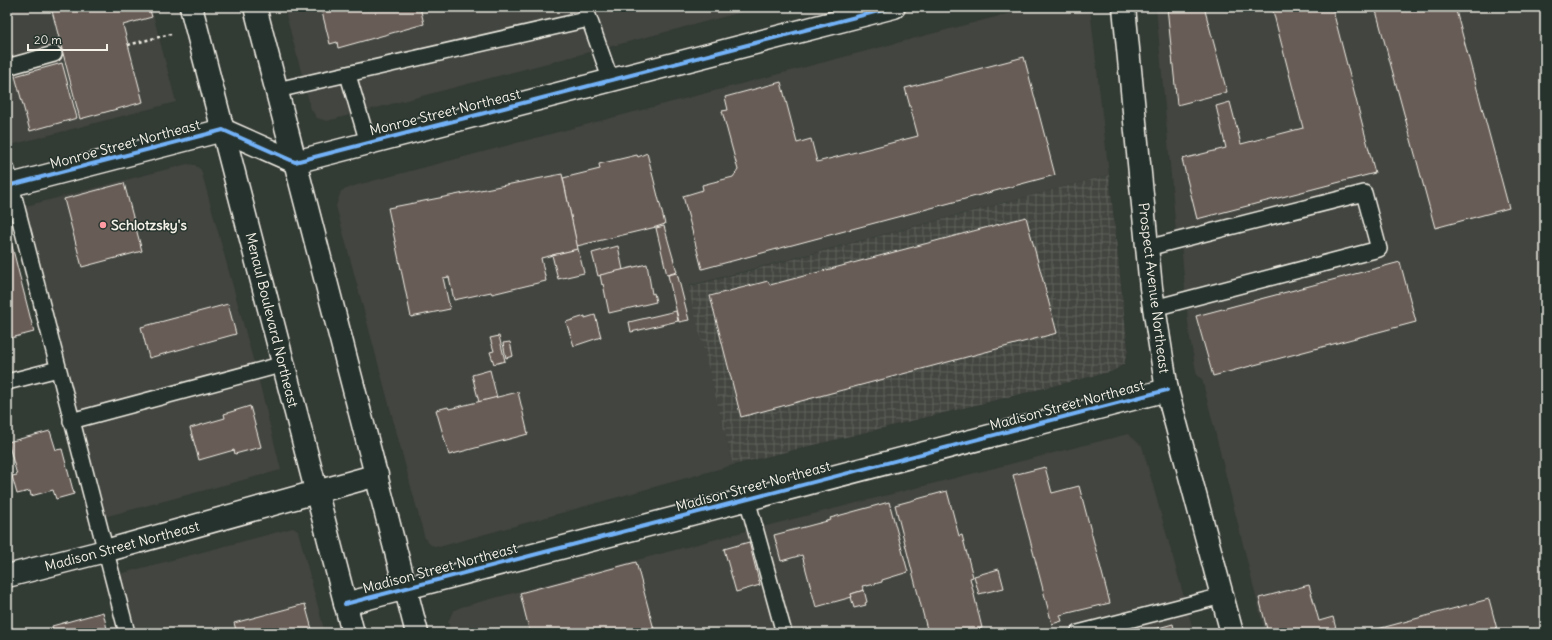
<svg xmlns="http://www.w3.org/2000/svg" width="1552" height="640" viewBox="0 0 1552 640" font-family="Delius,sans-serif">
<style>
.built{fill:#43453f}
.industrial{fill:url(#industrial-grid)}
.building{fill:#685c57;stroke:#f4f1e8}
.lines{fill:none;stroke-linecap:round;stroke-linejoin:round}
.service-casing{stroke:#f4f1e8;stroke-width:18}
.minor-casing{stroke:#f4f1e8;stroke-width:25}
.secondary-casing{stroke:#f4f1e8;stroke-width:25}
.path{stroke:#f4f1e8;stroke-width:2.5;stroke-dasharray:3 3;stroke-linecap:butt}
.service{stroke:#26332d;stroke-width:15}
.minor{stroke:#26332d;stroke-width:22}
.secondary{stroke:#26332d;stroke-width:22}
.cycleway-casing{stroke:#26332d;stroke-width:6}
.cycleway{stroke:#73b2f8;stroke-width:4}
.poi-dot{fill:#ff9aa2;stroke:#26332d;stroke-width:1.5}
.labels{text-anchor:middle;stroke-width:3;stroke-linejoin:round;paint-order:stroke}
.street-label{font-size:14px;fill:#f4f1e8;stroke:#26332d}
.poi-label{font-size:14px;font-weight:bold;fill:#f4f1e8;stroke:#26332d;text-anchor:start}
</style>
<defs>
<pattern id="industrial-grid" width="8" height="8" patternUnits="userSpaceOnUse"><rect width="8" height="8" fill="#43453f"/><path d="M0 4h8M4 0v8" fill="none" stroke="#5f605b"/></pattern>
</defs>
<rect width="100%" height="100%" fill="#333b35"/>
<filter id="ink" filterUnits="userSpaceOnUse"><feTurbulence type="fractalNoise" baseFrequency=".025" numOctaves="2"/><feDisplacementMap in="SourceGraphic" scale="8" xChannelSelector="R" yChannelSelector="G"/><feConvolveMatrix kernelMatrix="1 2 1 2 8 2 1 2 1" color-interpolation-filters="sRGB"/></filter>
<g filter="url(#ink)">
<g class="built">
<polygon points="7,7 151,7 176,102 7,146"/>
<polygon points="284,7 761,7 327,121 317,118 311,109"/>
<polygon points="1033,7 1089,7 1090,8 1109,175 689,286 733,465 439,547 431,545 425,539 336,206 341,191 357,185"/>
<polygon points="1156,7 1545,7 1545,633 1265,633 1202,379 1197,376 1189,333 1180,232 1176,232"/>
<polygon points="187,164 195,165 201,170 259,381 281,470 104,517 22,207"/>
<polygon points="1128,434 1142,446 1194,633 451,633 448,622 453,611 461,607 750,530"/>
<polygon points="293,528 298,531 325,633 135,633 119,574"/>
</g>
<polygon class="industrial" points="1109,175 1128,350 1124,364 1113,371 733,465 688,287"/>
<g class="building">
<polygon points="51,7 149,7 152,17 123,25 143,102 80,119"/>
<polygon points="328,7 420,7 424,24 338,48 337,42 330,44 322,12 329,10"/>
<polygon points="1167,7 1204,7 1227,92 1177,105"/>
<polygon points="1272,7 1332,7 1375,173 1197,219 1182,159 1226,148 1216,106 1230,102 1241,144 1303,128"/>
<polygon points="1375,7 1455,7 1509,208 1435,228"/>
<polygon points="1024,57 1055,175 702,269 683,196 703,190 702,185 733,177 738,170 722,111 728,110 725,97 781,82 797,143 811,139 817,162 918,136 905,88"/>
<polygon points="62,63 77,118 30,131 15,76"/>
<polygon points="647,153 665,224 656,227 577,246 563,178 600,169 599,164 637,155 638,157"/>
<polygon points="562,174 578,249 541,258 546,281 492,294 491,292 454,300 449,277 443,278 450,309 411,317 388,208"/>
<polygon points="124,183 142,251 82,267 64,199"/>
<polygon points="1026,217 1057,333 741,417 710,296 768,281 770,285"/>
<polygon points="664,226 677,272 667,275 656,228"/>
<polygon points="11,242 34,332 7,339 7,243"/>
<polygon points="618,246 623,270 598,276 592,253"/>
<polygon points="578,249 584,273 558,279 552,255"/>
<polygon points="1400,262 1416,322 1213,376 1196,316"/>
<polygon points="647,264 652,294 654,293 656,302 609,313 603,284 602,285 600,275"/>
<polygon points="677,273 689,320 679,322 668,275"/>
<polygon points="228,304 236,334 149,358 141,327"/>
<polygon points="676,311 678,321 631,332 629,322"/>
<polygon points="595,315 601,337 574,346 566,322 585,316 585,318"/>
<polygon points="499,336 505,361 494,364 490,352 494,351 490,338"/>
<polygon points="510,342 513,356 506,358 503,343"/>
<polygon points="490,370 497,398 479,402 472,375"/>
<polygon points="518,392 528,434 449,455 436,410 448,407 449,409"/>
<polygon points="250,406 261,447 235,454 234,450 199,460 190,428 225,418 224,414"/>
<polygon points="50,431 56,450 62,449 74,494 56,499 53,490 31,496 30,491 17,494 12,476 17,475 8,442"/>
<polygon points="1045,467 1052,493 1079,486 1110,603 1060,615 1062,621 1052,624 1013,475"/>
<polygon points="947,491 959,536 962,535 973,577 970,578 982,628 962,633 928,633 895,505"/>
<polygon points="889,502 908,572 882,580 882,582 867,586 867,585 862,586 864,590 851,594 852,597 816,607 802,555 781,561 774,535 831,520 830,518"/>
<polygon points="749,542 760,585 736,592 724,549"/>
<polygon points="636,562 655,633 530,633 520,593"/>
<polygon points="999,569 1004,588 979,594 974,576"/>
<polygon points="1309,585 1319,621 1333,617 1337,633 1268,633 1259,598"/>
<polygon points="864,590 867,602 865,603 866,605 854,608 851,597 852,597 851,594"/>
<polygon points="1489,599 1498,633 1375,633 1374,630"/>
<polygon points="305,604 313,633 237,633 234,623"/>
<polygon points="103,612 108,633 54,633 52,626"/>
<polygon points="1173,624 1175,633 1140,633"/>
</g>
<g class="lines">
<g class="service-casing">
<g id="service">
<polyline points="585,7 611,81"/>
<polyline points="7,67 54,54"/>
<polyline points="348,75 368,143"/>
<polyline points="277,90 589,19"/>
<polyline points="7,170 127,633"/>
<polyline points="1147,248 1364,193 1379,249 1154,308"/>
<polyline points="7,382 58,369"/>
<polyline points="71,421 284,364"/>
<polyline points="747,499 784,633"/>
<polyline points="1078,633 1222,596"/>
</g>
</g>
<g class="minor-casing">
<g id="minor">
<polyline points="1124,7 1151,288 1167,390 1232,633"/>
<polyline points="7,186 223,130 295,162 894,7"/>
<polyline points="7,576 105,551 377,475"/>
<polyline points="345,604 1167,390"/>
</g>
</g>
<g class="secondary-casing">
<g id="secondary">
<polyline points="191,7 353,633"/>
<polyline points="255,7 417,633"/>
</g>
</g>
<polyline class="path" points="128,45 171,34"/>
<use href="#service" class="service"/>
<use href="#minor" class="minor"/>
<use href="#secondary" class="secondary"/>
<g class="cycleway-casing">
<g id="cycleway">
<polyline points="7,186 223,130 295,162 894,7"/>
<polyline points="345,604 1167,390"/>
</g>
</g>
<use href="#cycleway" class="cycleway"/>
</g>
</g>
<circle class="poi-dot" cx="103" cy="225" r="4"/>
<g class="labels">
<g class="street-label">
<text transform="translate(445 112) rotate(-14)" y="5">Monroe Street Northeast</text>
<text transform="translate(125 144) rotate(-15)" y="5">Monroe Street Northeast</text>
<text transform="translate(1154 288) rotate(83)" y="5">Prospect Avenue Northeast</text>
<text transform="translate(272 320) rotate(76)" y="5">Menaul Boulevard Northeast</text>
<text transform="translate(1067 405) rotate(-15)" y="5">Madison Street Northeast</text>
<text transform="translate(753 486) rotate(-15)" y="5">Madison Street Northeast</text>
<text transform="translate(122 546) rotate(-15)" y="5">Madison Street Northeast</text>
<text transform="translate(440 568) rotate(-15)" y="5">Madison Street Northeast</text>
</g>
<g class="poi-label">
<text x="111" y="230">Schlotzsky's</text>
</g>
</g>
<rect width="1552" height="640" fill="none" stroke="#26332d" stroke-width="24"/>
<rect x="12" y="12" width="1528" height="616" fill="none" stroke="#f4f1e8" stroke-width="1.5" filter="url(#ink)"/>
<path d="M28 44v6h79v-6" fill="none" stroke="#f4f1e8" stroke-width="2"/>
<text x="34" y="44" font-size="12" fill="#f4f1e8" stroke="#26332d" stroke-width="3" paint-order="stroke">20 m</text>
</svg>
